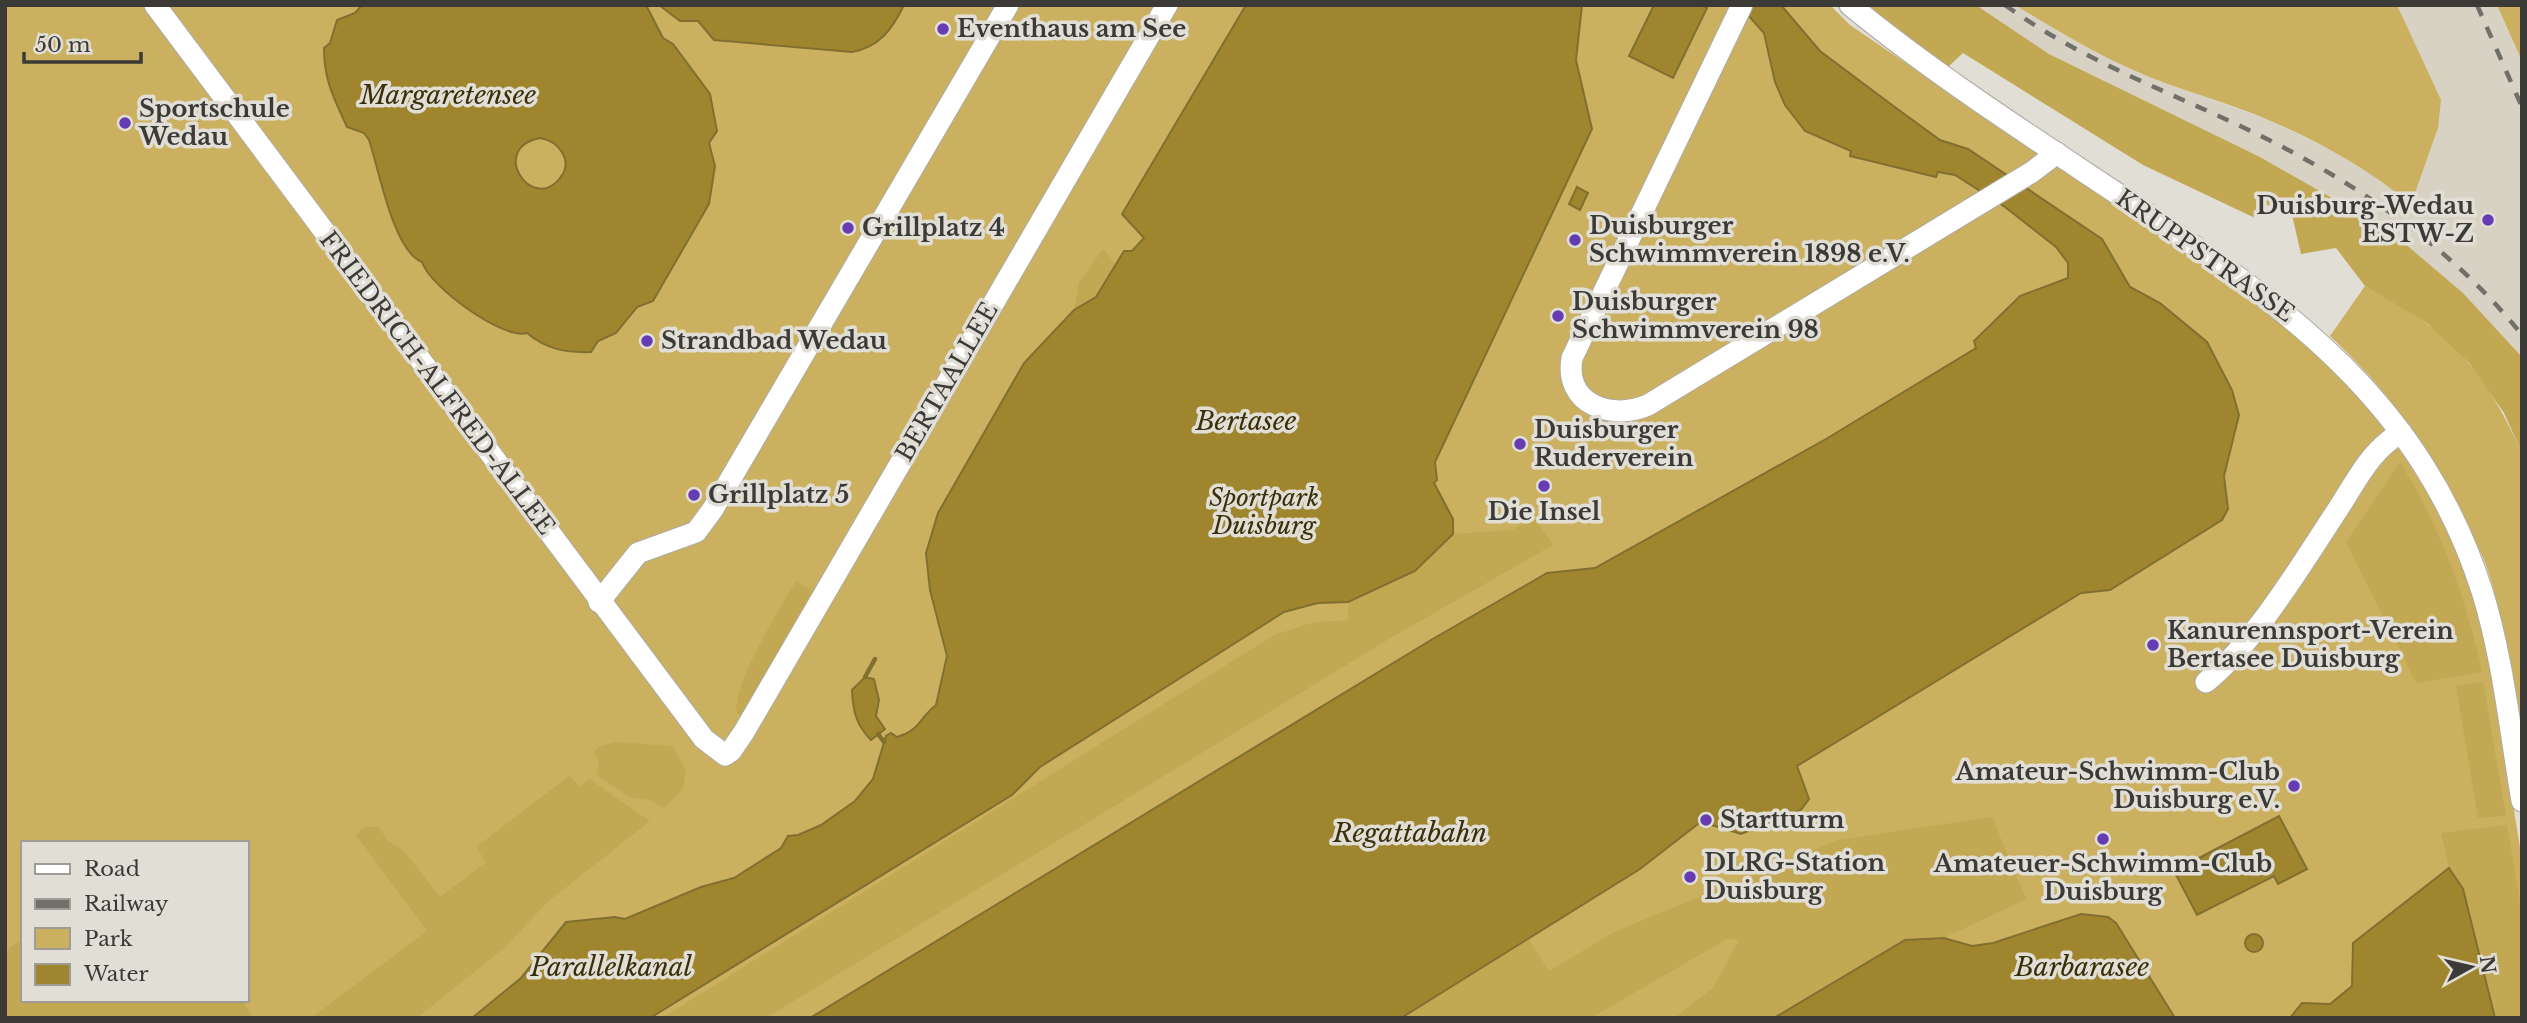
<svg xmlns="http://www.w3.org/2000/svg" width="2527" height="1023" viewBox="0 0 2527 1023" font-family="'Libre Baskerville',serif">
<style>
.built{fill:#d7d2c3}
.green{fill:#cbb15f;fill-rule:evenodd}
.forest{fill:#c3a854}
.water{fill:#9f862e;stroke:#816f31;stroke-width:2;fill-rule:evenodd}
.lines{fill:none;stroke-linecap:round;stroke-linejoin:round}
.stream{stroke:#816f31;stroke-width:4.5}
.minor-casing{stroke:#adaaa2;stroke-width:23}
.minor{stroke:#fff;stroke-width:21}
.rail{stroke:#706f6a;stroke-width:4.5;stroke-dasharray:12 12;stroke-linecap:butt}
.poi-dot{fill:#663cb4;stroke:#e1ded6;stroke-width:2.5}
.labels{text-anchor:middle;stroke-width:7;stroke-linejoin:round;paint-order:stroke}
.poi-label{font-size:24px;font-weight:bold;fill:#3b3a37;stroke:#e1ded6;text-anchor:start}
.street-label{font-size:24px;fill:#3b3a37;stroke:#e1ded6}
.park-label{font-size:24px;font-style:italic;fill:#3a2f09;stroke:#e1ded6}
.water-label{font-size:26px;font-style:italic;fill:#3a2f09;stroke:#e1ded6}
</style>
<rect width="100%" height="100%" fill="#e1ded6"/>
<polygon class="built" points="1976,5 2015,5 2062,34 2132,70 2273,122 2336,153 2383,181 2411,203 2414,44 2397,5 2497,5 2522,61 2522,357 2463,293 2390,231 2260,157 2049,54"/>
<g class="green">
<path d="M5,5H1830L1850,25L2286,322L2400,440L2437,507L2457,552L2475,600L2488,650L2522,860V1018H5ZM23,843H247V1000H23Z"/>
<path d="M2015,5H2397L2441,100L2438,128L2411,204C2369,170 2322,143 2273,122C2228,102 2178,90 2133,70C2092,52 2053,28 2015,5Z"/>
<polygon points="2497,5 2522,5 2522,61"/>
<path d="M2365,286C2385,298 2407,310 2426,323C2471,355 2500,404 2522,453V728C2512,673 2504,618 2486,565C2480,549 2470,533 2462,517C2427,446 2389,391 2330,336Z"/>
</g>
<g class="forest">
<polygon points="1862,5 1976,5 2049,54 2260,157 2390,231 2463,293 2522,357 2522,453 2504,413 2469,363 2428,324 2365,286 2336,248 2301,254 2292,215 2268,205 2253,217 2143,165 1963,53 1947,68"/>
<polygon points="1103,249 1116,264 1096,297 1074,310 1079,282"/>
<path d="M2400,462C2440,526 2466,598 2482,672L2416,683L2346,542Z"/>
<polygon points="1535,519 1553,545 1394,636 766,1018 662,1018 1274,635 1314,622 1348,620 1348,602 1415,571 1453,534 1512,530"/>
<path d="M796,581L817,594L744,718L738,715C727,693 782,604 796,581Z"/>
<polygon points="2483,682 2506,816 2478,818 2456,686"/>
<polygon points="617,742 672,746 686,770 683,789 664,808 650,800 630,797 596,775 599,764 594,752 600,746"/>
<polygon points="569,776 580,786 589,779 650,821 549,901 503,949 417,1018 311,1018 427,931 356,835 365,827 379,827 387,840 404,851 440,897 486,862 476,847"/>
<polygon points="1992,817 2026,899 1944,938 1904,940 1774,1018 1674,1018 1713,988 1739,940 1727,939 1591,1018 1401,1018 1529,940 1549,971 1614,932 1838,840"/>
<polygon points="2507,825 2522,915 2522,1018 2495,1018 2463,889 2449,868 2441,833"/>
<polygon points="23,939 23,1000 241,1000 254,1018 5,1018 5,951"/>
</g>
<g class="water">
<path d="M362,5H646L663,38L673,44L710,94L717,131L709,143L715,166L709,204L653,301L637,307L616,333L598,341L591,352C566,353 546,349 527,333C503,340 430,287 422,262C393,251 379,169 369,140L364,133L347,127C334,98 324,81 324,48L330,43L337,20L355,13ZM540,138C559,141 574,161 560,178C532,214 488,148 540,138Z"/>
<path d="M659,5H904C892,30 879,47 852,52L714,40L698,21H680Z"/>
<path d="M1246,5H1582L1576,60L1592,129L1435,462L1437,480L1434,483L1453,519V534L1415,571L1348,602L1318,603L1284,612L1040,767L1012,795L650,1018H472L521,978L566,922L615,917L625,919L701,887L734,878L781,848L788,836L798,835L821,825L855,801L873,779L886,736L891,733L897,737C921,730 919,718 936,705L947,656L930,590L926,553L938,513L1024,363L1074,310L1096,297L1124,251H1132L1144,238L1122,214Z"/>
<polygon points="1654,5 1701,5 1707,8 1673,78 1629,56"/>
<polygon points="1739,5 1781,5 1820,51 1892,105 1940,140 1968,149 2102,239 2130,287 2160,303 2207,342 2232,390 2239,415 2224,476 2228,509 2222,520 2110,590 2081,593 1797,766 1809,799 1801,810 1741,834 1711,825 1707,817 1640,869 1401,1018 810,1018 1431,640 1547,573 1595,568 1826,439 1976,348 1974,341 2020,296 2068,278 2068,263 2056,247 2005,207 1955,175 1938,172 1936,177 1850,156 1851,151 1805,131 1785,105 1775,82 1764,33"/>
<polygon points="1577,187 1588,193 1580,210 1569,204"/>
<path d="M865,677L874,679L879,700L876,716L885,729L871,740C856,725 853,711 852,690Z"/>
<polygon points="2279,816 2307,869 2278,884 2274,876 2197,915 2174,871"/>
<polygon points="2449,868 2463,889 2495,1018 2290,1018 2302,1003 2330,1004 2352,986 2353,943"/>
<polygon points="2081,914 2108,917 2116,923 2175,1018 1774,1018 1905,940 1944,938 1972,946 1993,943"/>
<circle cx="2254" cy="943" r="9"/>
</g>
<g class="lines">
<g class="stream">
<polyline points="865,677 875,659"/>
<polyline points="878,734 884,742"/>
</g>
<g class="minor-casing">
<g id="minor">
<polyline points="155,5 704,739 725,755 731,751 744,732 1167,5"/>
<path d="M1742,5L1572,358C1564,404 1611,421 1648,405L2032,172L2057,153"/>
<path d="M1850,5C1939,78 2037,140 2133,204C2289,309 2421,402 2482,591C2503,658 2510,731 2522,801"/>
<polyline points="599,602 638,553 696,532 713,509 1008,5"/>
<path d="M2206,682C2257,640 2303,562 2340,506C2360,475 2369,453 2401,432"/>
</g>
</g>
<use href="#minor" class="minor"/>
<g class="rail">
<path d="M2005,5C2086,64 2182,96 2271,141C2365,189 2455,251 2522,335"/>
<polyline points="2477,5 2522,107"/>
</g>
</g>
<g class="poi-dot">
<circle cx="943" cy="29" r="7"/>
<circle cx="125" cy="123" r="7"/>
<circle cx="2488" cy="220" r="7"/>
<circle cx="848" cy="228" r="7"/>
<circle cx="1575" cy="240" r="7"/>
<circle cx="1558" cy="316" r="7"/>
<circle cx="647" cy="341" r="7"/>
<circle cx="1520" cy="444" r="7"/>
<circle cx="1544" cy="486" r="7"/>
<circle cx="694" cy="495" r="7"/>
<circle cx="2153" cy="645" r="7"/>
<circle cx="2294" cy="786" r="7"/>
<circle cx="1706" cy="820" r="7"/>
<circle cx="2103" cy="839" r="7"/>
<circle cx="1690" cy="877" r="7"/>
</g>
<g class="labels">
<g class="poi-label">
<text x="957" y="37">Eventhaus am See</text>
<text x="139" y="117">Sportschule<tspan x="139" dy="28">Wedau</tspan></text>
<text x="2474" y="214" text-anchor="end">Duisburg-Wedau<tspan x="2474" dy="28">ESTW-Z</tspan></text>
<text x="1589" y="234">Duisburger<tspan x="1589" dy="28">Schwimmverein 1898 e.V.</tspan></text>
<text x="862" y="236">Grillplatz 4</text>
<text x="1572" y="310">Duisburger<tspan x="1572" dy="28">Schwimmverein 98</tspan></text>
<text x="661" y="349">Strandbad Wedau</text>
<text x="1534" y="438">Duisburger<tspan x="1534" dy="28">Ruderverein</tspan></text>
<text x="708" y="503">Grillplatz 5</text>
<text x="1544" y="520" text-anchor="middle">Die Insel</text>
<text x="2167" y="639">Kanurennsport-Verein<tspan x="2167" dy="28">Bertasee Duisburg</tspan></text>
<text x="2280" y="780" text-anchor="end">Amateur-Schwimm-Club<tspan x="2280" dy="28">Duisburg e.V.</tspan></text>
<text x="1720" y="828">Startturm</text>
<text x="1704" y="871">DLRG-Station<tspan x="1704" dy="28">Duisburg</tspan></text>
<text x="2103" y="872" text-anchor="middle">Amateuer-Schwimm-Club<tspan x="2103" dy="28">Duisburg</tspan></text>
</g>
<g class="street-label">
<text transform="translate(2205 256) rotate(35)" y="8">KRUPPSTRASSE</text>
<text transform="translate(947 382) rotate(-60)" y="8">BERTAALLEE</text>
<text transform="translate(437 383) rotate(53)" y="8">FRIEDRICH-ALFRED-ALLEE</text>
</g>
<g class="park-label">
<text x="1264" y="506">Sportpark<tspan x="1264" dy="28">Duisburg</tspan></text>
</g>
<g class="water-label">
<text x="448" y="104">Margaretensee</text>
<text x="1246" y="430">Bertasee</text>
<text x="1410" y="842">Regattabahn</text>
<text x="611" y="976">Parallelkanal</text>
<text x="2082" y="976">Barbarasee</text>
</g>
</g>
<rect width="2527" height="1023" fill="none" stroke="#3b3a37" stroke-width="14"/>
<rect x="21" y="841" width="228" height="161" fill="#e1ded6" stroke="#9f9c96" stroke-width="2"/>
<rect x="35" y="864" width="35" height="10" fill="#ffffff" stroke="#9f9c96" stroke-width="2"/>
<text x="84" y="876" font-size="21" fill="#3b3a37">Road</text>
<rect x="35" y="899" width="35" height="10" fill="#706f6a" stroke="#9f9c96" stroke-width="2"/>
<text x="84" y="911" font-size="21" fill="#3b3a37">Railway</text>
<rect x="35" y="928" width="35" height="21" fill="#cbb15f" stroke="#9f9c96" stroke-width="2"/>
<text x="84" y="946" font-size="21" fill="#3b3a37">Park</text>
<rect x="35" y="964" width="35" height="21" fill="#9f862e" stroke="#9f9c96" stroke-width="2"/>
<text x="84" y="981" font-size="21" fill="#3b3a37">Water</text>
<g transform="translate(2471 967) rotate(82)" stroke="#e1ded6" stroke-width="5" paint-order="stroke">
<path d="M0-5L12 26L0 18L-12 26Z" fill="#3b3a37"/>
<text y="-10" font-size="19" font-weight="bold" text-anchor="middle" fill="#3b3a37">N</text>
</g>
<path d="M24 52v10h117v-10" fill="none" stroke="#3b3a37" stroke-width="3.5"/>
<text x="35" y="52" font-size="21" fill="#3b3a37" stroke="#e1ded6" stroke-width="5" paint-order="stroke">50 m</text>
</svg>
